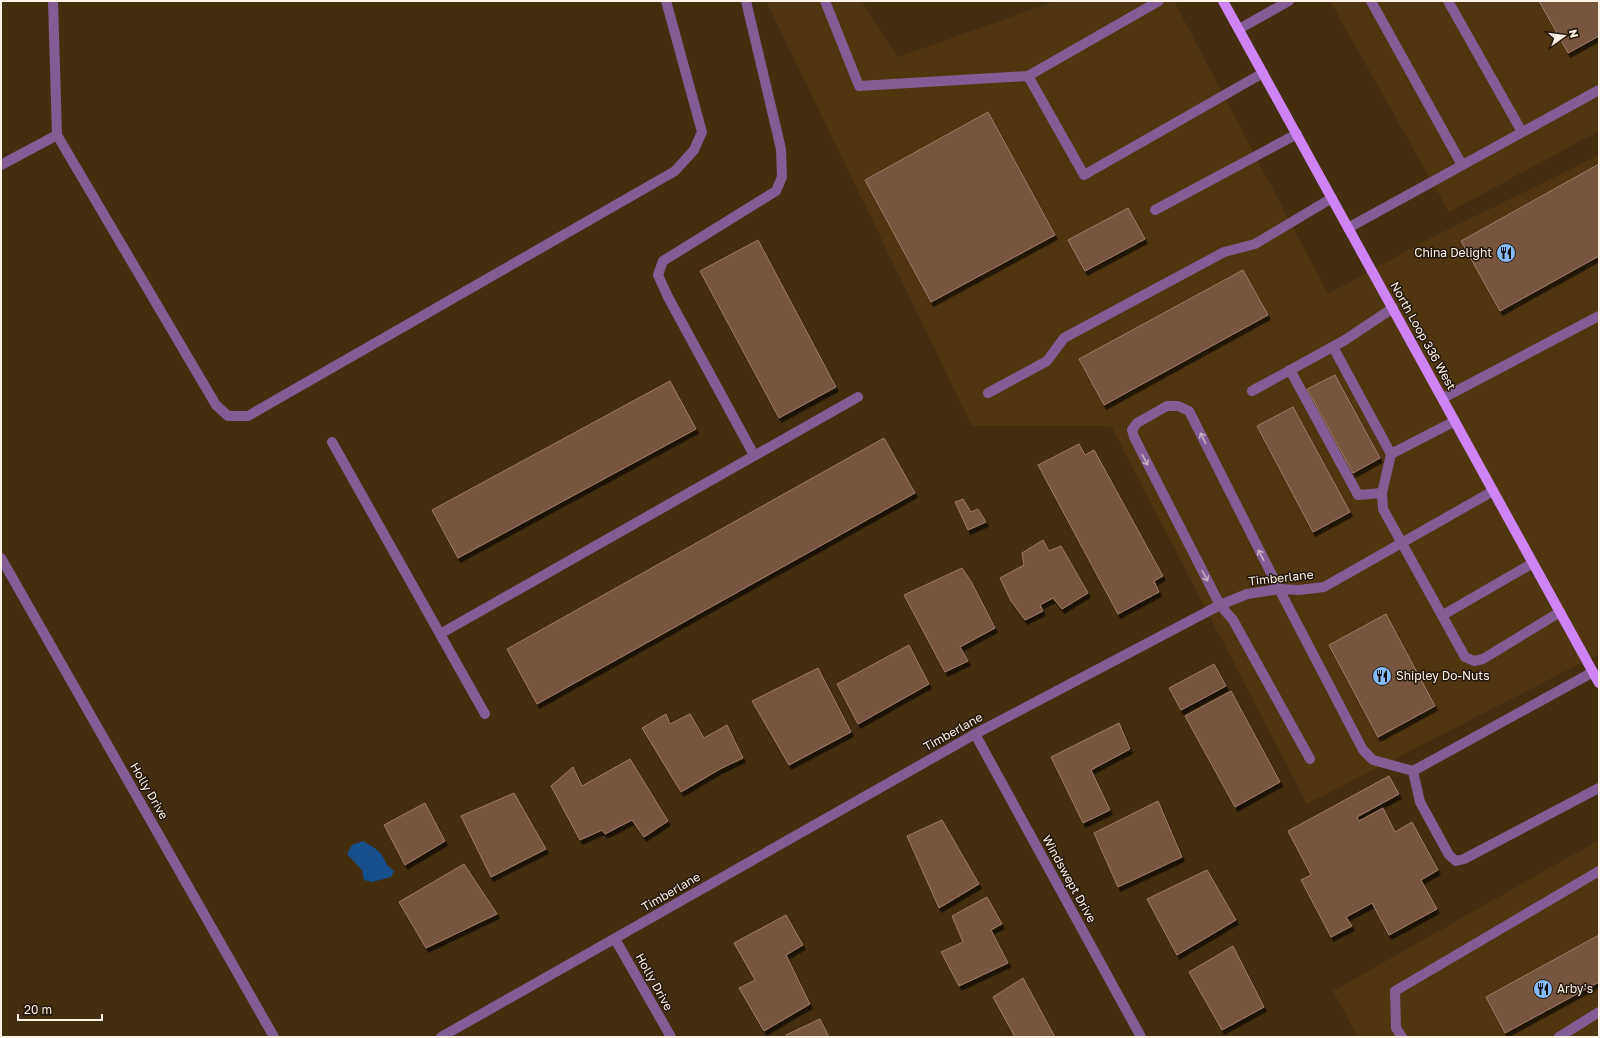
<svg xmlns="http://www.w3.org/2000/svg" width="1600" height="1038" viewBox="0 0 1600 1038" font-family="'Golos Text',sans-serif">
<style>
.built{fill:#4f360f}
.water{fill:#174f8d}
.building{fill:#775641;stroke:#9d7b65;filter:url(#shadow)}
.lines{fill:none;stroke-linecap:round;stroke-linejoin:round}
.minor{stroke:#825d94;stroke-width:10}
.major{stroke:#d083f4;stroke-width:10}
.oneway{stroke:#c6afc1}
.labels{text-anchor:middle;stroke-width:3;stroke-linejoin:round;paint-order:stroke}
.poi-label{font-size:12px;fill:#fdf2e5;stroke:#22190c;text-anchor:start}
.street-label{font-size:12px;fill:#fdf2e5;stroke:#22190c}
</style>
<defs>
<filter id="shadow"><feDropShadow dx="2.5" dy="4.5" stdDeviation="0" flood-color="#0009"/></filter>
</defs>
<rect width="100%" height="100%" fill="#432e10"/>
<g class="built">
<polygon points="766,1 861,1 898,57 1056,1 1174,1 1328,294 1425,241 1599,155 1599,654 1307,804 1111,426 972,426"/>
<polygon points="1330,1 1599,1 1599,131 1449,212"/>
<polygon points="1599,840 1599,1037 1358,1037 1333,991"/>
</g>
<polygon class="water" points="363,841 376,849 382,855 387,865 394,871 391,877 372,882 364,880 362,870 347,854 352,845"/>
<g class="building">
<polygon points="1539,1 1599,1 1599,36 1568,53"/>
<polygon points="988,112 1055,235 931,302 865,180"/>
<polygon points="1599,164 1599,256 1500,311 1461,241"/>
<polygon points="1128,208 1145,239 1085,271 1068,240"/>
<polygon points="758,240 836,387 779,418 700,271"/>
<polygon points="1243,270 1268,315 1104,405 1079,359"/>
<polygon points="1335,375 1380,458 1353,473 1307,389"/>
<polygon points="670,381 696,429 458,558 432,510"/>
<polygon points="1293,407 1350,512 1313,532 1257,426"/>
<polygon points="884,438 915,493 537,704 507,649"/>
<polygon points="1079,444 1085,455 1094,450 1163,576 1154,581 1159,592 1118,614 1038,465"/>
<polygon points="963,499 971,512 978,509 986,522 968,530 955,502"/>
<polygon points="1043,540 1049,551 1061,546 1088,593 1062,609 1053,598 1040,605 1043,611 1025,620 1011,601 1000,578 1024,565 1022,553"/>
<polygon points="962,568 972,583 995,628 960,647 968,661 945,672 904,595"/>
<polygon points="1386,614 1435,706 1378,737 1329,645"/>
<polygon points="909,645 929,684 858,724 837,684"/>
<polygon points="1214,664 1226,686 1181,710 1169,688"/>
<polygon points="818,668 851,732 789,765 752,701"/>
<polygon points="1231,691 1280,782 1235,807 1185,716"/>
<polygon points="666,714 670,724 690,714 704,738 727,725 743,758 720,769 681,792 642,728"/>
<polygon points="1119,723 1130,749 1091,770 1110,810 1083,823 1051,757"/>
<polygon points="630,759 668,821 644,837 632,820 605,834 602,830 580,840 551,786 573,767 582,786"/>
<polygon points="1389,776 1399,794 1357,817 1359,821 1383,808 1395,832 1412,822 1438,870 1421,880 1437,909 1389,935 1372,903 1346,917 1352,926 1331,937 1301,880 1311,875 1288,831"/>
<polygon points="514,793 546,849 491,877 461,816"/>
<polygon points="1158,801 1182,857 1118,887 1094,833"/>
<polygon points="425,803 445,841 405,865 384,825"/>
<polygon points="942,820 979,884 939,908 907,836"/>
<polygon points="464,864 497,914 426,948 399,902"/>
<polygon points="1207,870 1236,920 1177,955 1147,899"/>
<polygon points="987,897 1002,924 991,930 1008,963 959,986 941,952 963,942 952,916"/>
<polygon points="786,915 803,945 786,955 810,1004 764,1031 739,988 755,980 734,943"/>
<polygon points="1599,935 1599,982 1505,1033 1486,997"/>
<polygon points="1233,946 1264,1007 1222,1030 1189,972"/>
<polygon points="1023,978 1055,1037 1015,1037 993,997"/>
<polygon points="820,1019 829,1037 787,1037 786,1035"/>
</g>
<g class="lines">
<g class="minor">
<polyline points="53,1 57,135 216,405 228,416 248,416 675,171 694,150 702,132 666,1"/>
<polyline points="746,1 781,149 782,177 776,191 663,261 658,275 668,297 754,455"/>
<polyline points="825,1 859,86 1028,76 1159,1"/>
<polyline points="1371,1 1462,165"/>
<polyline points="1448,1 1522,132"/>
<polyline points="1239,29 1289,1"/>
<polyline points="1028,76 1084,175 1263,73"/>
<polyline points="1,165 57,135"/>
<polyline points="1155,210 1297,134"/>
<polyline points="1348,228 1599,90"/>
<polyline points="1333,347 1391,454"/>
<polyline points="1290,370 1358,495 1382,493"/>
<polyline points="1252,391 1345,340 1393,308"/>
<polyline points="988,393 1047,361 1064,338 1224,252 1255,244 1332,198"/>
<polyline points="1443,398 1599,316"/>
<polyline points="1455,421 1391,454 1382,493 1383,509 1465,657 1474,661 1483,659 1560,612"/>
<polyline points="332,442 440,634 858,397"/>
<polyline points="1,558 274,1037"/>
<polyline points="1443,615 1533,563"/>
<polyline points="440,634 485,714"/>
<polyline points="975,734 1141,1037"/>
<polyline points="1310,759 1233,620 1220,605 1134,437 1132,430 1137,423 1167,406 1178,406 1189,411 1279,589 1363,750 1373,760 1413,771 1593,672"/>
<polyline points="1413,771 1420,802 1449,855 1456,861 1464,859 1599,788"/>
<polyline points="615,939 671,1037"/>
<polyline points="441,1037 975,734 1220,605 1247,594 1279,589 1299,590 1324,587 1493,491"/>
<polyline points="1402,1037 1396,1028 1395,991 1599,871"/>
<polyline points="1559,1037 1599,1012"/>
</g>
<polyline class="major" points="1223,1 1599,683"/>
</g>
<defs><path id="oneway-shaft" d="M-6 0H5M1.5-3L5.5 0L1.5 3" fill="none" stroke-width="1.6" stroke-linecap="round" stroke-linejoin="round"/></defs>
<g class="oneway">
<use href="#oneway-shaft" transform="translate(1203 438) rotate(-117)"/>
<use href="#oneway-shaft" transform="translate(1145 460) rotate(63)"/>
<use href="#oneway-shaft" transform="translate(1261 555) rotate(-117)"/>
<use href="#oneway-shaft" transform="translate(1205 576) rotate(63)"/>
</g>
<defs>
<g id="restaurant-disc" transform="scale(1)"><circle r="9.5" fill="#86bbfb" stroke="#22190c"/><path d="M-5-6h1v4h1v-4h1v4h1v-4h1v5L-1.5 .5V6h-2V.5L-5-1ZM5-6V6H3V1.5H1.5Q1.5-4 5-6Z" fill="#111"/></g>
</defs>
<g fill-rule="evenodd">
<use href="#restaurant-disc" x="1506" y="253"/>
<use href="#restaurant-disc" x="1382" y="676"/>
<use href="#restaurant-disc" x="1543" y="989"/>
</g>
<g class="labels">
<g class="poi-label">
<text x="1492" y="257" text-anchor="end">China Delight</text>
<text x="1396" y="680">Shipley Do-Nuts</text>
<text x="1557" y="993">Arby's</text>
</g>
<g class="street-label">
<text transform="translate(1423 336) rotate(61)" y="4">North Loop 336 West</text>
<text transform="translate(1281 578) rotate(-6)" y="4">Timberlane</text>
<text transform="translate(953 732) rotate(-29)" y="4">Timberlane</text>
<text transform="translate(149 791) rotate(60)" y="4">Holly Drive</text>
<text transform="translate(1069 879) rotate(61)" y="4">Windswept Drive</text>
<text transform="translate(671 892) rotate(-30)" y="4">Timberlane</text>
<text transform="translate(654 982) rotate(61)" y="4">Holly Drive</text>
</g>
</g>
<rect width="1600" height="1038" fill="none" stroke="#fdf2e5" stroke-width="4"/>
<g transform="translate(1564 36) rotate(76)" stroke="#22190c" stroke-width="3" paint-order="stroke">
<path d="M0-3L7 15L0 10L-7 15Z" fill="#fdf2e5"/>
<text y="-6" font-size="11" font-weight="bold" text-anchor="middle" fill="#fdf2e5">N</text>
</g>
<path d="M18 1014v6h84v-6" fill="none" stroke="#fdf2e5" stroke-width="2"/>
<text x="24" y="1014" font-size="12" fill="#fdf2e5" stroke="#22190c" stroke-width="3" paint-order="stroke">20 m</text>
</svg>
